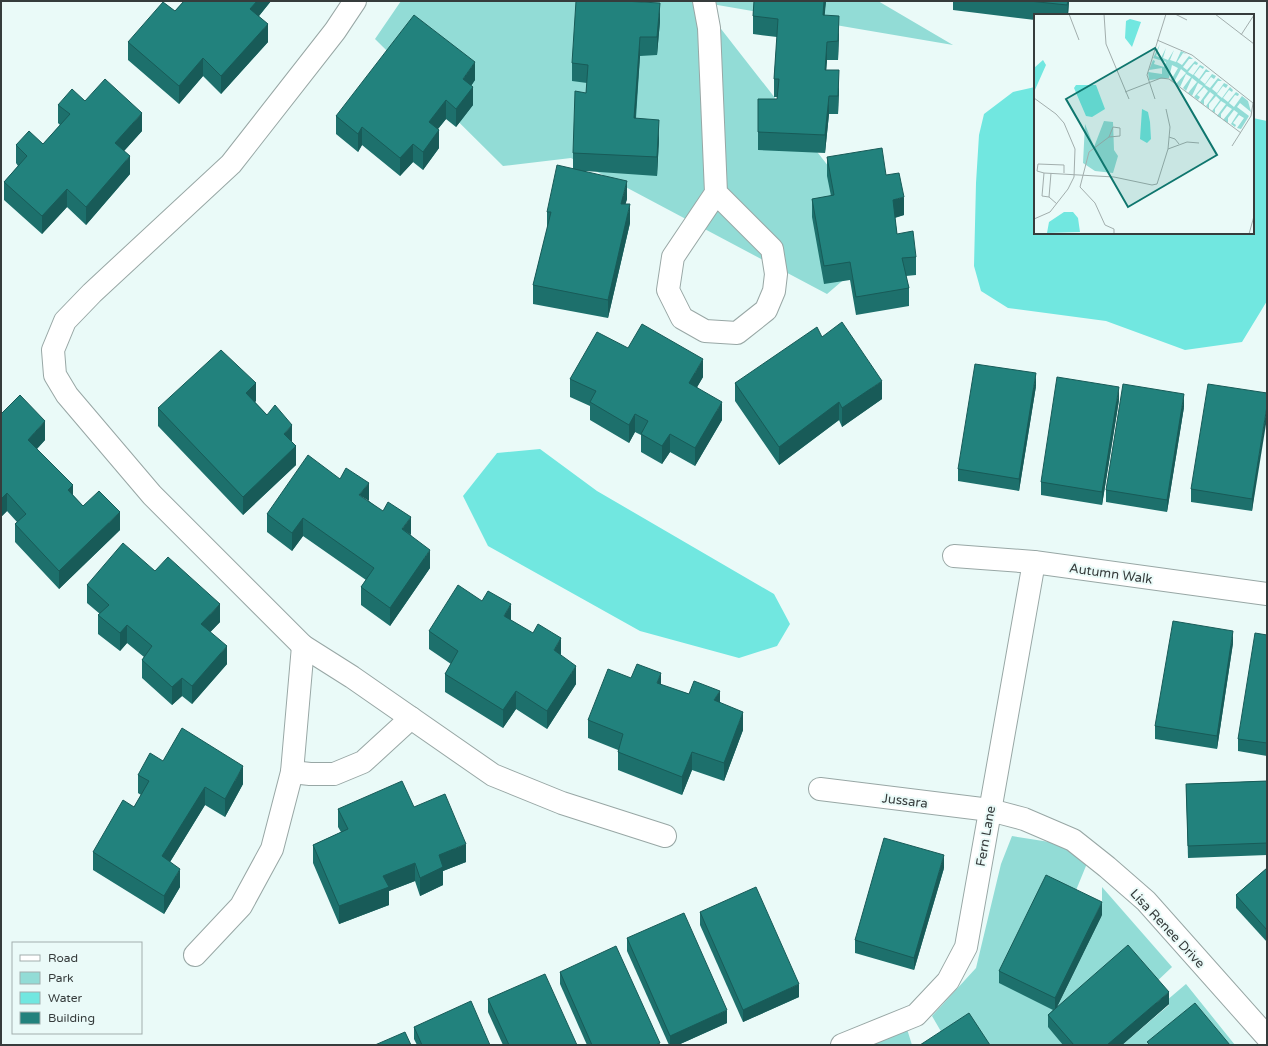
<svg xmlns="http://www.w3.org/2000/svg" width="1268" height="1046" viewBox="0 0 1268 1046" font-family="'Varela Round',sans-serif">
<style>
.green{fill:#92dcd6}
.water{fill:#71e7e0}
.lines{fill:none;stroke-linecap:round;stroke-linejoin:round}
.minor-casing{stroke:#98a7a5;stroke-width:24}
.minor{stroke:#fff;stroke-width:22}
.wall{fill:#1d706c}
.shaded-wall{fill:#185b58}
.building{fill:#22827d;stroke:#185b58}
.labels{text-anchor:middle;stroke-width:4;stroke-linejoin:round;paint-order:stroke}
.street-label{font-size:13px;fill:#363c3c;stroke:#eafaf8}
.inset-road{fill:none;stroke:#a2aead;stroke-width:1}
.view{fill:#0f766e;fill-opacity:0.15;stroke:#0f766e;stroke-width:2}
.inset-edge{fill:none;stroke:#363c3c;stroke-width:2}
</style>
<rect width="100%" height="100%" fill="#eafaf8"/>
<g class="green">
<polygon points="401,1 878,1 953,45 700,2 875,226 855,270 827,294 571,158 503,166 375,39"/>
<polygon points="1012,836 1056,843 1088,861 1072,900 1055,1011 1102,915 1102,887 1172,967 1152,986 1063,1045 982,1045 946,1040 932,1016 976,968 1001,864"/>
<polygon points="1186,984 1235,1045 1122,1045 1169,1005 1166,1001"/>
<polygon points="907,1029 912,1045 867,1045"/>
</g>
<g class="water">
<polygon points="1035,87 1035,233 1253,233 1253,118 1267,121 1267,301 1242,342 1185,350 1106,321 1008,308 981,291 974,266 976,183 979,135 984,114 1013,92"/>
<polygon points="540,449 597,491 774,594 790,624 777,646 739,658 640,631 488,546 463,496 497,453"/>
</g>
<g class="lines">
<g class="minor-casing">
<g id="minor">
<polyline points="355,1 335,31 231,164 92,293 65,321 53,350 55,375 67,395 152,495 303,646 352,677 493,775 562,803 665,836"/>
<polyline points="704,1 709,28 716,193 673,257 668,290 682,318 705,331 737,333 766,310 774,291 776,274 772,249 716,193"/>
<polyline points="954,556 1034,562 1267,594"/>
<polyline points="292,772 310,774 334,774 363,762 411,718"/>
<polyline points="820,789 990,810 1024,819 1073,840 1107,867 1146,901 1267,1037"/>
<polyline points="195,955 241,906 272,849 292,772 303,646"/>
<polyline points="842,1045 916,1015 948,981 966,947 1034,562"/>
</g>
</g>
<use href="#minor" class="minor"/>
</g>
<g class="wall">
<polygon points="184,1 271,1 259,16 268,42 221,94 203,76 179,104 128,60 128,42 175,11"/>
<polygon points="754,1 826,1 824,15 839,34 838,60 827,60 826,70 839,89 838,114 829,114 825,153 758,150 758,99 777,99 777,97 774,97 774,79 777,37 753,34 753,16"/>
<polygon points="953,1 1069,1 1068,15 1035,15 1035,20 953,10"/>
<polygon points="660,21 657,55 640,56 636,118 659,139 657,176 585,171 627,199 625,204 630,223 608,318 533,304 533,285 547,230 547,212 573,168 573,153 586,93 587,83 572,81 572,63"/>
<polygon points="475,80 471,86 473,105 456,127 446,119 438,129 439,148 423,170 413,162 400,176 362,145 358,152 336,134 336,116"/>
<polygon points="85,101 142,131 124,151 130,174 86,225 67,207 42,234 4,200 4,182 18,166 16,163 16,145 43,144 60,125 58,123 58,105"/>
<polygon points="827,157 886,175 904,215 895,218 897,234 916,257 916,275 906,276 909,288 909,306 856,315 850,280 824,284 812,217 812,199 831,196 827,176"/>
<polygon points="822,337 882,399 842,427 839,420 779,465 735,401 735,383"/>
<polygon points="628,348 703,377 697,387 722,420 695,466 670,452 662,464 641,452 641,435 635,432 629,443 590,420 590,406 570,397 570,379"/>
<polygon points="1036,386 1019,491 958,481 958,469"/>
<polygon points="1267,393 1252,511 1191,502 1191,489"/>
<polygon points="1119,400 1102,505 1041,495 1041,482"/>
<polygon points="256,401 255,402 292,442 296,465 243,515 158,426 158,408"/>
<polygon points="1184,407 1167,512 1106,502 1106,490"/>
<polygon points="1,414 45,440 37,449 73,495 83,506 120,530 59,589 15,542 15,524 17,522 7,511 1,517"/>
<polygon points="369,501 411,535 430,568 390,626 361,605 361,587 366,580 303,536 292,551 267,532 267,514"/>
<polygon points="155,571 220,622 210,632 227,664 192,704 182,696 172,705 142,678 142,660 144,657 127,643 120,651 98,634 98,615 100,614 87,603 87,585"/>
<polygon points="511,621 561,655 576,684 547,729 516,709 503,728 445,692 445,674 451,664 429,649 429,631"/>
<polygon points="1267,635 1267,756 1238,751 1238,739"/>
<polygon points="1233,643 1217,749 1155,739 1155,726"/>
<polygon points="631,678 661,685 689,694 720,702 743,730 724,781 692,770 682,795 618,770 618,750 588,738 588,720"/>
<polygon points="163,761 243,784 225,817 205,805 170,862 180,887 164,914 93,870 93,852 134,807 141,795 138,793 138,775"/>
<polygon points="1267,781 1267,855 1188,858 1186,784"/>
<polygon points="414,807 466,862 443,871 443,885 420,896 415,881 389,891 389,905 339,924 313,863 313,845 341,832 338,827 338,809"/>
<polygon points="944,868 914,970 855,953 855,940"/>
<polygon points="1267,868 1267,942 1236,908 1236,895"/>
<polygon points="700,912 799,997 743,1022 700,925"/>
<polygon points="1102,915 1057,1007 1169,1004 1122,1045 1063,1045 1048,1027 1048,1015 1053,1010 999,983 999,971"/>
<polygon points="627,938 727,1023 678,1045 669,1045 627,951"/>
<polygon points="560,972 660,1045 587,1045 560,984"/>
<polygon points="488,999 577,1045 503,1045 488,1012"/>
<polygon points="414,1027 490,1045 417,1045 414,1039"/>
</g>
<g class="shaded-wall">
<polygon points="257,1 271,1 250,27 250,9"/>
<polygon points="824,1 826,1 823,34 823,15"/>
<polygon points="1068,1 1069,1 1068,15 1067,15"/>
<polygon points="660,3 660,21 657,55 657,37"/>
<polygon points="839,16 839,34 838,60 838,41"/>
<polygon points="268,24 268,42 221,94 221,76"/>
<polygon points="640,37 640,56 634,136 634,118"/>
<polygon points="827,42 827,60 825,88 825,70"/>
<polygon points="203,58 203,76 179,104 179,86"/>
<polygon points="475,62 475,80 463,97 463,79"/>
<polygon points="839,70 839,89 838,114 838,96"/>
<polygon points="473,87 473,105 456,127 456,109"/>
<polygon points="829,96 829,114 825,153 825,135"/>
<polygon points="446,100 446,119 429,140 429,122"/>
<polygon points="142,113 142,131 115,161 115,143"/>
<polygon points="659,120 659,139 657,176 657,157"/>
<polygon points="362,127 362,145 358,152 358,134"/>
<polygon points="439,130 439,148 423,170 423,152"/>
<polygon points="413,144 413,162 400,176 400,158"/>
<polygon points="130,156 130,174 86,225 86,207"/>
<polygon points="627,181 627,199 621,222 621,204"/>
<polygon points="67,189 67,207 42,234 42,216"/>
<polygon points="904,197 904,215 893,218 893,200"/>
<polygon points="630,204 630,223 608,318 608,300"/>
<polygon points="703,359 703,377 689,401 689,383"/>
<polygon points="1036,373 1036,386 1019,491 1019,479"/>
<polygon points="882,381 882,399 842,427 842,408"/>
<polygon points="256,383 256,401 246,411 246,393"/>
<polygon points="1119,387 1119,400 1102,505 1102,492"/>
<polygon points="1184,394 1184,407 1167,512 1167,500"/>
<polygon points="722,402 722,420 695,466 695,448"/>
<polygon points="839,402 839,420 779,465 779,447"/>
<polygon points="1267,406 1267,418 1252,511 1252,499"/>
<polygon points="635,414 635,432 629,443 629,425"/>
<polygon points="45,421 45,440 28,458 28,440"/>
<polygon points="292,425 292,443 284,434"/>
<polygon points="670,434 670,452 662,464 662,446"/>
<polygon points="296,446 296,465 243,515 243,497"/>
<polygon points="369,483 369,501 359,495"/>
<polygon points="73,485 73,503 68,490"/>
<polygon points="7,493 7,511 1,517 1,499"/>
<polygon points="120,512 120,530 59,589 59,571"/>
<polygon points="411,517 411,535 402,529"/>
<polygon points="303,518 303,536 292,551 292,533"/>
<polygon points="430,550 430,568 390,626 390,608"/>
<polygon points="220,604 220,622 201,642 201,624"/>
<polygon points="511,604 511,622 504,616"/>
<polygon points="127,625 127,643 120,651 120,633"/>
<polygon points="1233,631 1233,643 1217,749 1217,736"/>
<polygon points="561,638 561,656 554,650"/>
<polygon points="227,646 227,664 192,704 192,686"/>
<polygon points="576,666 576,684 547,729 547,711"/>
<polygon points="661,673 661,691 657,683"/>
<polygon points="182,678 182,696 172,705 172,687"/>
<polygon points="516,691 516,709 503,728 503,710"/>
<polygon points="720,691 720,709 714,700"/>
<polygon points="743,712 743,730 724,781 724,763"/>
<polygon points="692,752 692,770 682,795 682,777"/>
<polygon points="243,766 243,784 225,817 225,799"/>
<polygon points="205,787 205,805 162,875 162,856"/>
<polygon points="466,844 466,862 443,871 443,885 420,896 420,878 439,855"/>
<polygon points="944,855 944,868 914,970 914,958"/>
<polygon points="415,863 415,881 389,891 389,905 339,924 339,906 383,876"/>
<polygon points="180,869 180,887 164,914 164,896"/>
<polygon points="1102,902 1102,915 1055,1011 1055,998"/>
<polygon points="799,984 799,997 743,1022 743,1010"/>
<polygon points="1169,992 1169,1004 1122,1045 1107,1045"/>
<polygon points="727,1010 727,1023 678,1045 670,1045 670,1036"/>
</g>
<g class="building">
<polygon points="184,1 257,1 250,9 268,24 221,76 203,58 179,86 128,42 163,2 175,11"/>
<polygon points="576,1 623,1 660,3 657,37 640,37 634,118 659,120 657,157 573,153 575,91 586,93 588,65 572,63"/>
<polygon points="754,1 824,1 823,15 839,16 838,41 827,42 825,70 839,70 838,96 829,96 825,135 758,132 758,99 777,99 779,79 774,79 778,19 753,16"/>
<polygon points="1029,1 1068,1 1067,5"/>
<polygon points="414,15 475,62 463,79 473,87 456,109 446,100 429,122 439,130 423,152 413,144 400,158 362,127 358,134 336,116"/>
<polygon points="105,79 142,113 115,143 130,156 86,207 67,189 42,216 4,182 27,156 16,145 29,131 43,144 70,114 58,105 72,89 85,101"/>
<polygon points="882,148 886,175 899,173 904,197 893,200 897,234 913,231 916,257 902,258 909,288 856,297 850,262 824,266 812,199 834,195 827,157"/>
<polygon points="557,165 627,181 621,204 630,204 608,300 533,285 551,212 547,212"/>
<polygon points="842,322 882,381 842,408 839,402 779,447 735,383 817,327 822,337"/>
<polygon points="642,324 703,359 689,383 722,402 695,448 670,434 662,446 641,434 648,421 635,414 629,425 590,402 596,391 570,379 597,332 628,348"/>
<polygon points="221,350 256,383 246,393 267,415 275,405 292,425 284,434 296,446 243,497 158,408"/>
<polygon points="975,364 1036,373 1019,479 958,469"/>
<polygon points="1057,377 1119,387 1102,492 1041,482"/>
<polygon points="1123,384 1184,394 1167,500 1106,490"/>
<polygon points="1208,384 1267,393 1267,406 1252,499 1191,489"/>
<polygon points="20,395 45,421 28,440 73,485 68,490 83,506 99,491 120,512 59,571 15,524 26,514 7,493 1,499 1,414"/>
<polygon points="308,455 340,479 346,468 369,483 359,495 383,511 388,502 411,517 402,529 430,550 390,608 361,587 374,568 303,518 292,533 267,514"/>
<polygon points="123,543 155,571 168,557 220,604 201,624 227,646 192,686 182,678 172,687 142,660 152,646 127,625 120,633 98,615 109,605 87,585"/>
<polygon points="458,585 482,601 488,591 511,604 504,616 533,633 538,624 561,638 554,650 576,666 547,711 516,691 503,710 445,674 458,651 429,631"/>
<polygon points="1173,621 1233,631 1217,736 1155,726"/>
<polygon points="1255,633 1267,635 1267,743 1238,739"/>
<polygon points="637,664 661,673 657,683 689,694 694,681 720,691 714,700 743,712 724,763 692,752 682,777 618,752 623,734 588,720 608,669 631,678"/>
<polygon points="182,728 243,766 225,799 205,787 162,856 180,869 164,896 93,852 123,800 134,807 149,781 138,775 150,753 163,761"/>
<polygon points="402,781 414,807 445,794 466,844 439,855 443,867 420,878 415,863 383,876 389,887 339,906 313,845 348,829 338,809"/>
<polygon points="1267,781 1267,843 1188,846 1186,784"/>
<polygon points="884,838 944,855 914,958 855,940"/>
<polygon points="1267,868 1267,930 1236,895"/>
<polygon points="1046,875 1102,902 1055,998 999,971"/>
<polygon points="756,887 799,984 743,1010 700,912"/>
<polygon points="684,913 727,1010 670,1036 627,938"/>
<polygon points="1128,945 1169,992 1107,1045 1074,1045 1048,1015"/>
<polygon points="616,946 660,1043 656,1045 592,1045 560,972"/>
<polygon points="545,974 577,1045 509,1045 488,999"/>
<polygon points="471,1001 490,1045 422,1045 414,1027"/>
<polygon points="1195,1003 1230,1045 1150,1045 1147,1042"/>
<polygon points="969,1013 990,1045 920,1045"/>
<polygon points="405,1032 411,1045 375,1045"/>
</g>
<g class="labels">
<g class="street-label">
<text transform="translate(1111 573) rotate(8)" y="5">Autumn Walk</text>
<text transform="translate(905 800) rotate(7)" y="5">Jussara</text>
<text transform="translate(985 836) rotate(-80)" y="5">Fern Lane</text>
<text transform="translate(1168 928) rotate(47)" y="5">Lisa Renee Drive</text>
</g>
</g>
<g transform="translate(1034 14)">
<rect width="220" height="220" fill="#eafaf8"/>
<path d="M126,30L122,42L127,44L132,34L129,44L134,46L140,36L136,46L142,48L147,37L153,40L149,39L143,48L148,51L155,42L159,45H155L149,53L153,56L161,47L164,49L163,51L160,50L154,58L159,61L166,51L170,53L169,55L166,53L160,61L165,65L172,55L176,58H172L166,66L171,70L178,60L182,62L180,65L177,63L171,71L176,74L184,64L188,67H184L178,75L183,79L190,69L194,71L192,74L189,72L183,80L188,84L196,73L199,76L198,78L195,76L189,84L194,88L202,78L205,80L204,82L201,81L195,89L200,93L208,82L214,87L217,98L206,89L203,93L215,102L207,115L203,114L210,104L205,101L199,109L202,111L201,113L197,110L204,99L200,96L194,104V109L189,106L198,95L193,92L187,100V104L183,102L192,90L187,87L181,95V99L178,97L186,86L182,82L175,90V95L172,92L180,81L176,78L170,86V91L166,88L174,77L170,73L163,81L166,83L164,86L160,83L169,72L164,69L158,82L154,79L163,68L158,64L152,77L149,74L157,63L152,60L146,73L142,70L152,59L147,55L140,68L137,66L144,54L138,51L135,64L115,66L114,58L128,60V54L115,56L119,46L121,47L120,50L130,53L132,48L119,44ZM70,107L79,108L80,136L84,142L79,159L61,157L49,149L51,110L60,133Z" fill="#92dcd6"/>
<path d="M96,5L107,8L98,33L91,24L92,7ZM9,46L12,51L0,78V54ZM42,71H62L71,95L58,103L52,102L40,74ZM108,95L114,98L116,108L117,125L113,129L106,125ZM30,198H39L44,204L46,218L13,219L15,208Z" fill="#71e7e0"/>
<path class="inset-road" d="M35,0L45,26M70,0L72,30L95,85M141,0L153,6M181,0L220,30M207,21L220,1M123,26L158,41L219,89L217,102L198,132M91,78L127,64L135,65L207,119M0,84L22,100L30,109L41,135L40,163L34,175L16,198L0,205M121,85L113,61L132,0M75,123L79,113L86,114V122L75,123L55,138L46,173L61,189L71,211L80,215V220M135,123L141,125L145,130M134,135L153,128L165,129M10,159L3,157L4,150L30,151V159M15,183L17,159M23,190L15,183L8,182L10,159L80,163L118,171L123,170L134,135L136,113L132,95M215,220L220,202"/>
<path class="view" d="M121,34L183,141L94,193L32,85Z"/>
<rect width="220" height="220" class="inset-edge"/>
</g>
<rect width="1268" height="1046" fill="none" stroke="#363c3c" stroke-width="4"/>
<rect x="12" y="942" width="130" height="92" fill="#eafaf8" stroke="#a2aead"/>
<rect x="20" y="955" width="20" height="6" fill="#ffffff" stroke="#a2aead"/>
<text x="48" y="962" font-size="12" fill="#363c3c">Road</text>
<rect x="20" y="972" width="20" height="12" fill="#92dcd6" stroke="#a2aead"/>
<text x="48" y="982" font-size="12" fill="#363c3c">Park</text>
<rect x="20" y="992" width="20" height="12" fill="#71e7e0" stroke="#a2aead"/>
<text x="48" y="1002" font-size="12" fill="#363c3c">Water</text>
<rect x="20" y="1012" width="20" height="12" fill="#22827d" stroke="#a2aead"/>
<text x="48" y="1022" font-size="12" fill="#363c3c">Building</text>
</svg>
